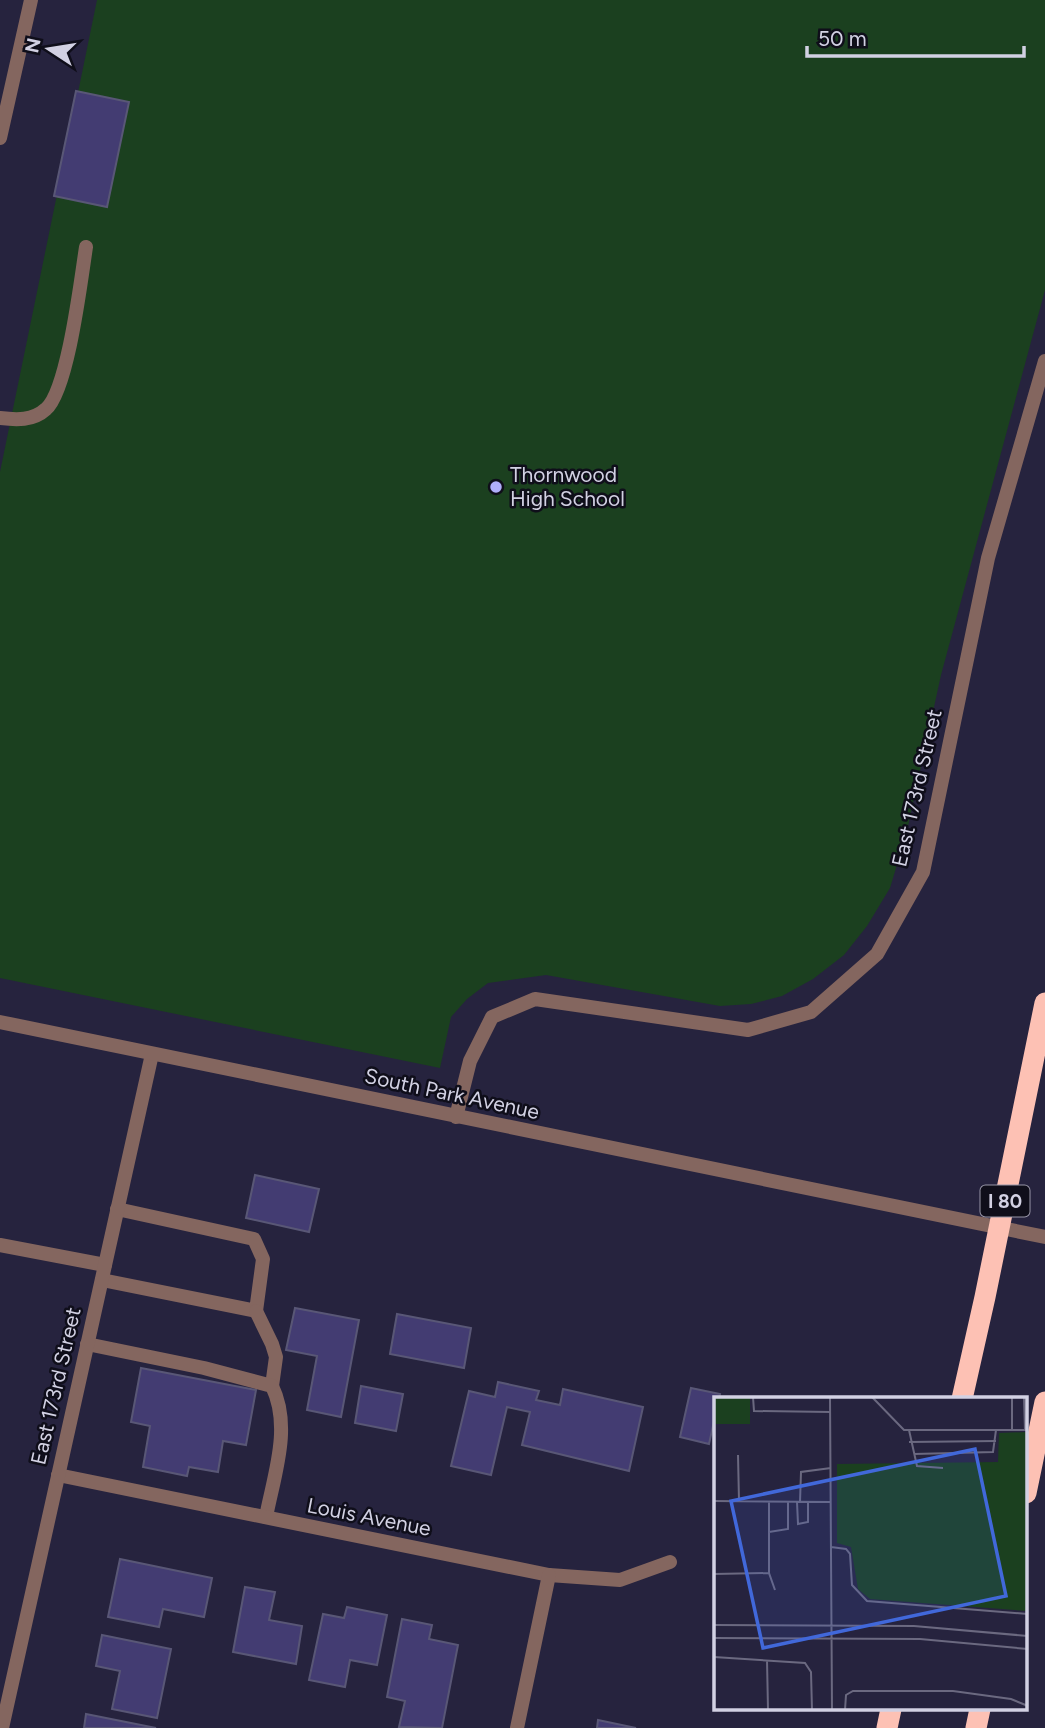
<svg xmlns="http://www.w3.org/2000/svg" width="1045" height="1728" viewBox="0 0 1045 1728" font-family="Figtree,sans-serif">
<style>
.green{fill:#1b401f}
.building{fill:#433c72;stroke:#595776;stroke-width:2}
.lines{fill:none;stroke-linecap:round;stroke-linejoin:round}
.service{stroke:#84665f;stroke-width:14}
.minor{stroke:#84665f;stroke-width:14}
.tertiary{stroke:#84665f;stroke-width:14}
.motorway{stroke:#fdc1b4;stroke-width:21}
.poi-dot{fill:#b0aefa;stroke:#0f0e1a;stroke-width:2.5}
.labels{text-anchor:middle;stroke-width:5;stroke-linejoin:round;paint-order:stroke}
.shield{fill:#0f0e1a;stroke:#9896a7;stroke-width:2}
.shield-label{font-size:19px;font-weight:bold;fill:#d2d1e3}
.poi-label{font-size:21px;fill:#d2d1e3;stroke:#0f0e1a;text-anchor:start}
.street-label{font-size:21px;fill:#d2d1e3;stroke:#0f0e1a}
.inset-road{fill:none;stroke:#6b6980;stroke-width:2}
.view{fill:#4168da;fill-opacity:0.15;stroke:#4168da;stroke-width:3.5}
.inset-edge{fill:none;stroke:#d2d1e3;stroke-width:3.5}
</style>
<rect width="100%" height="100%" fill="#26233e"/>
<polygon class="green" points="97,0 1045,0 1045,290 941,675 906,835 890,888 867,926 844,955 813,979 782,996 751,1004 720,1006 546,975 488,983 467,999 451,1017 440,1068 0,978 0,472"/>
<g class="building">
<polygon points="76,91 129,102 107,207 54,196"/>
<polygon points="255,1175 319,1189 309,1232 246,1218"/>
<polygon points="295,1308 359,1320 341,1417 307,1410 317,1356 286,1350"/>
<polygon points="397,1314 471,1328 464,1368 390,1354"/>
<polygon points="141,1368 256,1390 246,1445 223,1441 218,1472 189,1467 187,1476 143,1467 150,1426 131,1422"/>
<polygon points="498,1382 539,1391 536,1400 560,1405 563,1389 643,1407 629,1471 522,1445 530,1412 507,1407 491,1475 451,1466 469,1391 495,1397"/>
<polygon points="361,1386 403,1394 396,1431 355,1423"/>
<polygon points="691,1388 720,1394 719,1399 716,1399 716,1412 709,1444 680,1437"/>
<polygon points="120,1559 212,1578 204,1617 163,1609 159,1627 108,1617"/>
<polygon points="245,1587 275,1592 269,1620 302,1626 296,1664 233,1652"/>
<polygon points="347,1607 387,1615 377,1665 350,1660 345,1687 309,1680 323,1614 344,1618"/>
<polygon points="402,1619 432,1625 429,1639 458,1645 442,1728 399,1727 405,1701 387,1697"/>
<polygon points="102,1635 171,1649 157,1718 112,1709 120,1671 96,1666"/>
<polygon points="86,1714 156,1728 84,1728"/>
<polygon points="598,1720 636,1728 597,1728"/>
</g>
<g class="lines">
<g class="service">
<polyline points="0,138 31,0"/>
<path d="M0,418C16,420 33,421 46,409C68,390 81,279 86,247"/>
<polyline points="0,1245 105,1265"/>
<polyline points="102,1280 256,1311 263,1259 254,1239 117,1209"/>
<polyline points="256,1311 272,1344 276,1357 272,1386"/>
<path d="M87,1344L204,1368L272,1386C292,1427 274,1475 266,1517"/>
</g>
<g class="minor">
<polyline points="456,1117 470,1061 492,1017 535,999 748,1030 811,1012 877,954 923,872 988,558 1045,361"/>
<polyline points="58,1475 549,1575 620,1580 670,1562"/>
<polyline points="2,1728 152,1054"/>
<polyline points="517,1728 549,1575"/>
</g>
<polyline class="tertiary" points="0,1022 1045,1237"/>
<g class="motorway">
<polyline points="962,1399 985,1297 1045,1003"/>
<polyline points="1026,1493 1045,1402"/>
<polyline points="887,1728 891,1709"/>
<polyline points="976,1728 980,1709"/>
</g>
</g>
<circle class="poi-dot" cx="496" cy="487" r="7"/>
<g class="labels">
<rect class="shield" x="980.5" y="1185.5" width="49" height="31" rx="5"/>
<g class="shield-label">
<text x="1005" y="1208">I 80</text>
</g>
<g class="poi-label">
<text x="510" y="482">Thornwood<tspan x="510" dy="24">High School</tspan></text>
</g>
<g class="street-label">
<text transform="translate(917 788) rotate(-77)" y="7">East 173rd Street</text>
<text transform="translate(452 1094) rotate(12)" y="7">South Park Avenue</text>
<text transform="translate(56 1386) rotate(-77)" y="7">East 173rd Street</text>
<text transform="translate(369 1517) rotate(11)" y="7">Louis Avenue</text>
</g>
</g>
<g transform="translate(714 1397)">
<rect width="313" height="313" fill="#26233e"/>
<path d="M0,0H36V27H0ZM313,35V214L156,202L144,192L137,150L123,146V67L284,65L285,36Z" fill="#1b401f"/>
<path class="inset-road" d="M39,0L40,14L116,15M116,0L118,313M158,0L190,33H314M310,0L311,33M195,33L203,69L229,71M298,33V0M195,45L282,44M200,57L279,55L282,33M24,58L25,104M0,104L117,105M55,104V176L61,193M83,105L84,127L94,125V105M86,105L87,75L117,71M55,135L74,132V104M117,150L132,152L136,157L138,188L153,204L314,217M0,177L55,176M0,228L200,229L314,239M0,241L206,242L314,252M0,260L91,266L97,275L98,313M53,263L54,313M131,313L132,298L139,294H239L297,302L314,309"/>
<path class="view" d="M261,52L292,199L49,251L17,104Z"/>
<rect width="313" height="313" class="inset-edge"/>
</g>
<g transform="translate(49 49) rotate(282)" stroke="#0f0e1a" stroke-width="5" paint-order="stroke">
<path d="M0-5L12 26L0 18L-12 26Z" fill="#d2d1e3"/>
<text y="-10" font-size="19" font-weight="bold" text-anchor="middle" fill="#d2d1e3">N</text>
</g>
<path d="M807 46v10h217v-10" fill="none" stroke="#d2d1e3" stroke-width="3.5"/>
<text x="818" y="46" font-size="21" fill="#d2d1e3" stroke="#0f0e1a" stroke-width="5" paint-order="stroke">50 m</text>
</svg>
